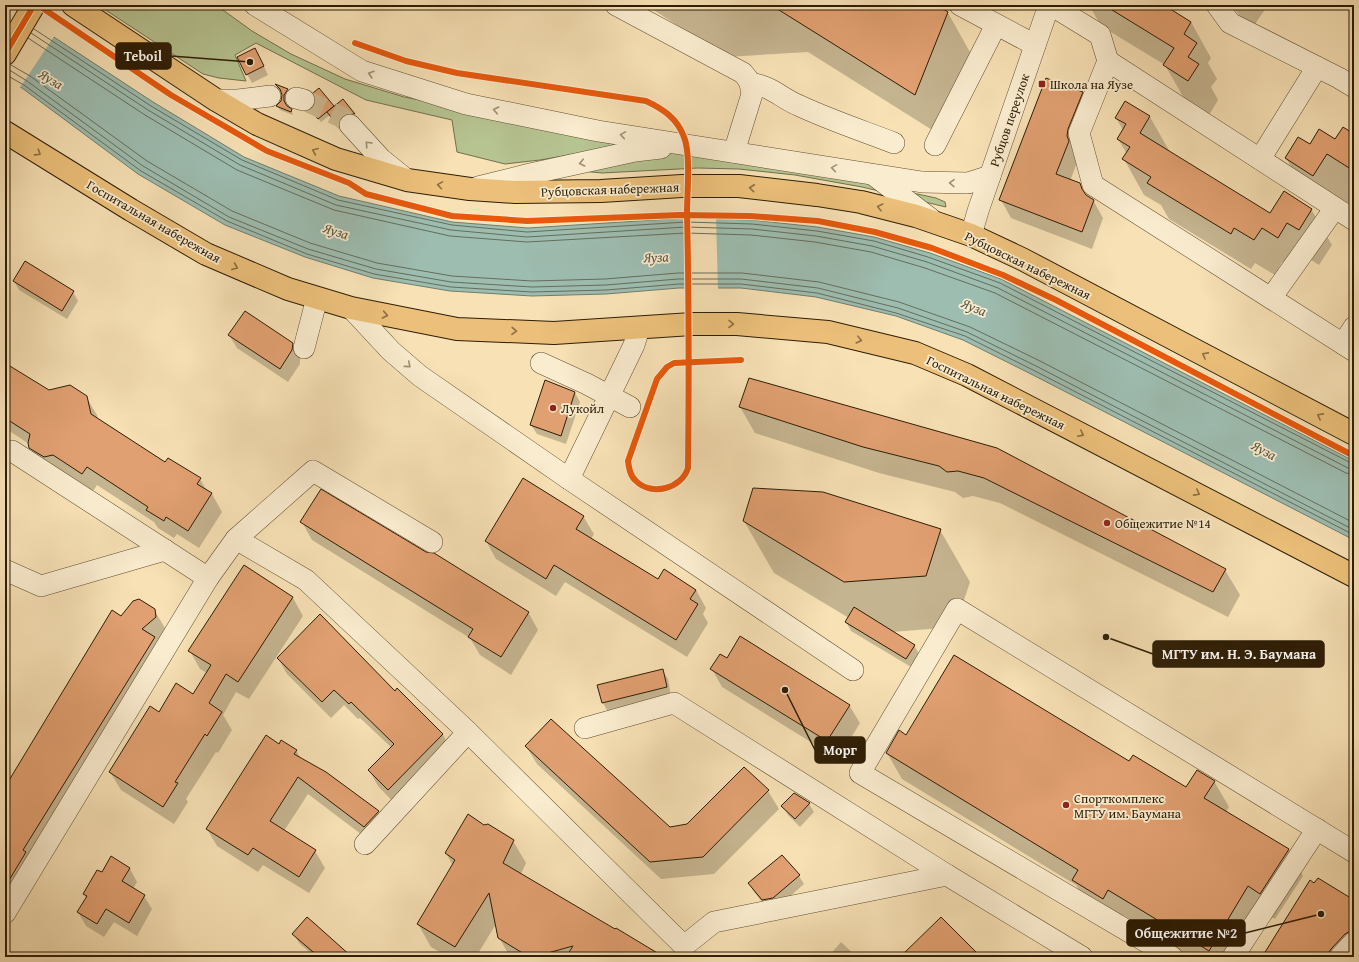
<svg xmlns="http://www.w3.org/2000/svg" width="1359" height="962" viewBox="0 0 1359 962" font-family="'Gentium Book Plus',serif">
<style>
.green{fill:#b6c492;stroke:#72704c}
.water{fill:#9dbdb1;stroke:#707d6c}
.pier{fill:#f7e1b5}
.shadow{fill:#0003}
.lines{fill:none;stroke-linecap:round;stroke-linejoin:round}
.shore{stroke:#656d5b;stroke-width:1}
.building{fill:#e1a071;stroke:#2d1d05}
.minor-tunnel{stroke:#cfba92;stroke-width:21;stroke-dasharray:21 10;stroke-linecap:butt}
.minor-casing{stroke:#604e31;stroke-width:22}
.major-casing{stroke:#2d1d05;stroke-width:24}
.minor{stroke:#faeccf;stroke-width:21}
.major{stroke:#ecc07a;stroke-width:22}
.cycleway-casing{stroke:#faeccf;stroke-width:8}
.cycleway{stroke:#e8590c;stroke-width:6}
.oneway{stroke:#9e8f74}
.oneway2{stroke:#8c6e40}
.poi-dot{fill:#8f2418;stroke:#faeccf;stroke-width:1.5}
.labels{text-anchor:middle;stroke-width:3.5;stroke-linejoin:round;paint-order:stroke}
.poi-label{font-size:13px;fill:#2d1d05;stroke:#faeccf;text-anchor:start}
.street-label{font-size:13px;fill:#2d1d05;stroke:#faeccf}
.water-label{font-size:14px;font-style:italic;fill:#545541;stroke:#faeccf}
.leader{fill:none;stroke:#2d1d05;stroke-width:1.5}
.callout-dot{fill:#2d1d05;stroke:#faeccf;stroke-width:1.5}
.callout{fill:#2d1d05;stroke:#2d1d05;stroke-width:1.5}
.callout-label{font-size:14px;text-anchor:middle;font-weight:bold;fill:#fff}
</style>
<rect width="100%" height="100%" fill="#f7e1b5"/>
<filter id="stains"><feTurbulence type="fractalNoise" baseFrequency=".005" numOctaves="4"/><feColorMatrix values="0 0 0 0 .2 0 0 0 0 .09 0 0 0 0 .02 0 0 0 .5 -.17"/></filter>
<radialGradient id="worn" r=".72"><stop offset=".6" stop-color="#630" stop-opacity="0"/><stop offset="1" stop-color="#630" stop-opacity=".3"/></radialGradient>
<g class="green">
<polygon points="98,5 216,5 252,31 291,54 345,79 404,97 480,111 592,138 620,146 540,160 505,164 457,152 452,120 366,100 256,43 235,55 246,81 219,78 203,74"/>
<polygon points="707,151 764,161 936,198 945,202 946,207 862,187 795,175 739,169 698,168 602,173 571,170 641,154"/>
</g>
<polygon class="water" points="5,5 153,102 244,157 339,196 452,222 528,228 686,218 752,220 817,227 874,237 930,253 1001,279 1354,461 1354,540 1031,374 963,340 896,316 816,297 741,288 679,288 606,294 532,296 450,291 373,278 305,257 225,225 138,174 22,88 5,78"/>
<g class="pier">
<polygon points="5,5 9,5 55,35 19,89 5,80"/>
<polygon points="687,216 716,217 718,290 689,290"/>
</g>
<g class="shadow">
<polygon points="646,5 935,5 948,13 970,52 937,133 808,52 726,57"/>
<polygon points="1089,5 1169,5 1173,12 1191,22 1211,58 1208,63 1217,79 1211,87 1218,100 1209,115 1185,100 1165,65 1101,26"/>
<polygon points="1232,5 1268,5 1253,27 1244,22"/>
<polygon points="260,58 268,75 252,83 247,74"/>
<polygon points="277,87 287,90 289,94 286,99 286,106 291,110 293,114 293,115 280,110 277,106 282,101 283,95"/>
<polygon points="319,89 334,108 343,101 356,118 341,126 340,129 330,115 321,122 314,114"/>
<polygon points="1082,92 1092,110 1078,160 1070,181 1079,184 1086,196 1093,200 1103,218 1092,249 1011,218 1001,200"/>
<polygon points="1126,102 1150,117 1170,152 1270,214 1311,209 1332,245 1319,265 1308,258 1299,272 1282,262 1275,275 1255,263 1251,269 1169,219 1161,205 1144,195 1124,159 1127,154 1118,139 1123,130 1116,118"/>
<polygon points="1354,135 1354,198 1352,197 1338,219 1311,202 1286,158 1310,145 1335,141"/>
<polygon points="14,281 73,292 78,301 67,319 19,290"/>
<polygon points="229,335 292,344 300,358 300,364 288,382 237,348"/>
<polygon points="5,364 48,392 86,397 97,415 98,419 166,463 200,479 207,491 212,494 222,512 199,548 177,534 174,538 158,528 154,522 97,485 93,491 41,466 30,447 29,444 5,428"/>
<polygon points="749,379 1225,570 1240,595 1228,617 1000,503 973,496 963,498 955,492 879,473 755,433 740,407"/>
<polygon points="546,382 575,393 580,402 566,444 537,434 531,425"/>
<polygon points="583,516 594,534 591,539 658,580 696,590 706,608 703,614 708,623 687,657 565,582 556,596 496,559 486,541"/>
<polygon points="744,521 940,530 970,582 955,627 892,632 914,645 919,654 911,667 851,631 846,622 849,618 774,573"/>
<polygon points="302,522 528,612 538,630 511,675 480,655 470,638 312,540"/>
<polygon points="293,598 303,616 249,699 236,692 223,715 232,730 218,753 216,752 186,799 188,802 174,824 121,790 110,772 159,713 194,696 207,673 200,669 190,651"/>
<polygon points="154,610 165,628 165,635 5,921 5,789 122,617"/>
<polygon points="278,658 395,692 397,690 443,735 452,751 397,806 378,786 369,770 392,748 360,718 358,719 344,705 331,718 287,674"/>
<polygon points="712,669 849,705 860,723 838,759 722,687"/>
<polygon points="662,670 668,679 671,696 608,712 603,703"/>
<polygon points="899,732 907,736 1130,763 1187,789 1214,781 1229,807 1226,812 1289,850 1303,876 1275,919 1263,912 1236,957 1193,957 1190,955 1189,957 1174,957 1170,955 1160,937 1123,915 1118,924 1088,906 1076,885 902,779 887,753"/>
<polygon points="279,745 296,750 301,759 378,812 388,829 374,844 308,794 284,831 315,851 325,868 309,893 263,865 258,872 217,846 207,829"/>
<polygon points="526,746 670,829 687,825 768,791 779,809 714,874 661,879 537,764"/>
<polygon points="809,804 814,812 800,827 788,815 783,806"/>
<polygon points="484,826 513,841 526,863 521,874 656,957 510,957 499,937 496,924 476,957 448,957 431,947 418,924 453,866 446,853"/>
<polygon points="130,869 137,882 133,889 144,896 152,909 137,936 114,922 104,937 86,926 78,912 86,898 84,894 102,873"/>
<polygon points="799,876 804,884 779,906 768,909 754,892 749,883"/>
<polygon points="1354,901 1354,957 1263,957"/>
<polygon points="294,934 347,957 315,957 299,943"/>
<polygon points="841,942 857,957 828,957"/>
</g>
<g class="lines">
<g class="shore">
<polyline points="34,29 151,106 242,160 338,200 452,225 527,232 686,222 752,224 817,231 874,241 928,257 1000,283 1351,463 1354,464"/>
<polyline points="31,33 148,110 240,165 336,205 451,230 527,237 686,227 752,229 816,236 872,246 927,262 998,288 1348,468 1354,469"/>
<polyline points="28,38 145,115 237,170 334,210 450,236 527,242 686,233 751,235 815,242 871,252 925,268 995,293 1346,473 1354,475"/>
<polyline points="11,65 30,76 147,161 232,211 310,243 377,263 452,276 532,281 605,279 678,273 742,273 819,282 899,302 970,327 1038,360 1354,523"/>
<polyline points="5,70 11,71 27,81 143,166 229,217 308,249 376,269 451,282 532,287 606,285 678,279 741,279 818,288 898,308 967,332 1036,366 1354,530"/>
<polyline points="5,75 8,76 24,85 141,171 227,221 307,254 374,274 451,287 532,292 606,290 679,284 741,284 817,293 896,313 965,336 1033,370 1354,535"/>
</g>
</g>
<g class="building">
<polygon points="771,5 937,5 948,12 915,95"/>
<polygon points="1104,5 1164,5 1191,22 1184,34 1197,43 1188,57 1199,64 1188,81 1163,65 1174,48"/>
<polygon points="255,48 264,66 246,75 237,57"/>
<polygon points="1046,78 1083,92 1068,129 1067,136 1069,141 1056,174 1080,183 1082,189 1086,195 1094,200 1082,232 999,200"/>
<polygon points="275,84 288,89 284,95 284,101 287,106 292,109 291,112 276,106 281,101 282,95 280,89"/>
<polygon points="319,88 334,106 318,119 311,110 316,103 316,97 313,93"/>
<polygon points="343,99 355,114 348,113 342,116 339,121 338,126 327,112"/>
<polygon points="1125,101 1150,116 1140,133 1270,213 1284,191 1312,209 1299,230 1287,223 1278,238 1262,228 1254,240 1234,228 1231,234 1147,183 1151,177 1122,159 1130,147 1117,139 1126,124 1115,118"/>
<polygon points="1343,127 1354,134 1354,171 1327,154 1313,176 1285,158 1298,137 1310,144 1319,129 1335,139"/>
<polygon points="25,261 74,291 62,311 13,281"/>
<polygon points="245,311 293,343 292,350 280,369 228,335"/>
<polygon points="5,363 49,390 70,385 87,396 91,414 165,462 168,458 201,478 197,484 212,493 188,531 166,517 164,521 146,510 148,507 87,467 82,474 53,455 44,457 29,448 28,443 30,434 5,418"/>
<polygon points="749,378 997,448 1226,569 1213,592 984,478 958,471 947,472 939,466 863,447 739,407"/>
<polygon points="545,380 575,392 561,436 530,425"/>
<polygon points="523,478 584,516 576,529 658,579 664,569 696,590 690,599 698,604 676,640 554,565 546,579 485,541"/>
<polygon points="753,488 823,492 941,529 926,576 844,582 743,521"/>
<polygon points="321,489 426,552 434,553 529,612 501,657 468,637 473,629 300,522"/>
<polygon points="244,565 293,597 238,682 226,674 209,703 222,712 207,736 205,734 175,782 178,783 163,807 109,772 150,706 159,712 176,683 193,694 211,665 188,651"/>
<polygon points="139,599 155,609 156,617 142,629 155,637 23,850 26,852 5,887 5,787 112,610 121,616 133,601"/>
<polygon points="854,607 915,645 906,659 845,622"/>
<polygon points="320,614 395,691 397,688 443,734 388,790 368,770 394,744 351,702 349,704 334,690 322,702 277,658"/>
<polygon points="740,636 850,705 827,741 710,669 720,654 727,658"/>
<polygon points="954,655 1129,761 1133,755 1186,787 1197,770 1215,781 1204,798 1289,849 1260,894 1248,886 1209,951 1175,930 1170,938 1154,929 1159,921 1108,890 1103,899 1072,880 1078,870 886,753 899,730 906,735"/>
<polygon points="663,669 667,687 602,703 597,685"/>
<polygon points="551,719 670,827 687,824 744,767 769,790 703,857 650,862 525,746"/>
<polygon points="266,735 279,744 281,740 297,750 294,754 326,772 379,811 364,827 298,777 270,821 316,850 299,877 253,848 248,855 206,829"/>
<polygon points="794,793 810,803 795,819 781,806"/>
<polygon points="468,814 484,825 488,824 514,840 503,863 615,929 616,928 664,957 566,957 573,946 533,957 529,957 498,938 489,893 455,947 417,924 455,860 445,853"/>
<polygon points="782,855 800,875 773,898 762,900 748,883"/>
<polygon points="111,856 130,868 122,881 145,895 129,923 106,909 97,924 77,912 87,896 83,894 97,870 102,872"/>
<polygon points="1318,878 1354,900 1354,929 1345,934 1331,949 1326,957 1262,957 1310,880 1314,883"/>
<polygon points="307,917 314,923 352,957 319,957 292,934"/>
<polygon points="941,917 981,957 900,957"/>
</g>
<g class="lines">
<polyline class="minor-tunnel" points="304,100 341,117 350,125"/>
<g class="minor-casing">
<g id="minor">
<polyline points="255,5 362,71 466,104 598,131 922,182 968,183 990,176"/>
<polyline points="616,5 743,73 747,78 750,83 752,94 734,152"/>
<polyline points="960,5 1035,45"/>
<polyline points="1051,5 1100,35 1108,61 1079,133 1093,185 1354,351"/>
<polyline points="1217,5 1230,23 1339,78 1354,87"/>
<polyline points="1108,61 1354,220"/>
<path d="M750,83C774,87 780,98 800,106C830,120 863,131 894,143"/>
<polyline points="296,98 304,100"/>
<polyline points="216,100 238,100 270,96"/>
<polyline points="350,125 381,159 407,180"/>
<polyline points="935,145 996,25"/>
<polyline points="1260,159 1317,67"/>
<polyline points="875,176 931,219"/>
<polyline points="478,187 530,174 635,151 661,148"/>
<polyline points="971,235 978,211 1049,5"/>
<polyline points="1271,298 1335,208"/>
<polyline points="351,308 391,351 420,376 569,479 853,670"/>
<polyline points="1343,344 1354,327"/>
<polyline points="304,348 317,298"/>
<polyline points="541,363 587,384 630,407"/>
<polyline points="12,451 208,578"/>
<polyline points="569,479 634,345 639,328"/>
<polyline points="236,539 313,471 432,542"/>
<polyline points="5,570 41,586 165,550"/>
<polyline points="585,728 674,703 947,875"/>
<polyline points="365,844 468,732"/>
<polyline points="5,913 208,578 236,539 306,580 468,732 684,946 714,922 947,875 1082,957"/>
<polyline points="1172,957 860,773 957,609 1354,852"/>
<polyline points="1233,957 1317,829"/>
<polyline points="1340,957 1354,942"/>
</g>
</g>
<g class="major-casing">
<g id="major">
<polyline points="73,5 216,100 257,124 336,159 407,180 470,189 515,192 601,191 682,186 739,186 817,195 861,202 916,216 971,235 1022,259 1354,434"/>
<polyline points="5,54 34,5"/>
<polyline points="5,132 131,210 206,254 288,289 351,308 457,329 554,333 692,324 737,324 828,332 915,353 967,375 1354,576"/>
</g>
</g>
<use href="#minor" class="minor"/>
<use href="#major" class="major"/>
<g class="cycleway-casing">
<g id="cycleway">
<polyline points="38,5 171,95 267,151 349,183 366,194 452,216 527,221 680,215 750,216 818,221 875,232 932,248 1003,275 1056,300 1354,456"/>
<path d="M355,43L406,61L457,73L646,101C663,109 677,118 684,137C691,154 687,193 687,213C689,298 689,383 688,468C682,488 652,497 636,481C630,476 629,468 628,461L657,379L667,367L674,363L741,360"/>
<polyline points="5,54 34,5"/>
</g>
</g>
<use href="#cycleway" class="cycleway"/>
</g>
<defs><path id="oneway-chevron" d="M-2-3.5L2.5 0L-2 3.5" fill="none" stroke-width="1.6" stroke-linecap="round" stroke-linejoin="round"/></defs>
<g class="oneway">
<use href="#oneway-chevron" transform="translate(371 74) rotate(-163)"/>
<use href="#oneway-chevron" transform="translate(496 110) rotate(-168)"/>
<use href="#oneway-chevron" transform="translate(623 135) rotate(-171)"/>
<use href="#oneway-chevron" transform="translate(368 144) rotate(-133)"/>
<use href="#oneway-chevron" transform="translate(582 163) rotate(168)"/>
<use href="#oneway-chevron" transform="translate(834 168) rotate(-171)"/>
<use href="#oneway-chevron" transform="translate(952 183) rotate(-179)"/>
<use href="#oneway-chevron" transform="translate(408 365) rotate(40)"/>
</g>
<g class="oneway2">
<use href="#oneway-chevron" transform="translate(315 151) rotate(-157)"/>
<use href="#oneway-chevron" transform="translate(38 153) rotate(32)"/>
<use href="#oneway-chevron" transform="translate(440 185) rotate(-171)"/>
<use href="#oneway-chevron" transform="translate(752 188) rotate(-174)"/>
<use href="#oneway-chevron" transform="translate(880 207) rotate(-166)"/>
<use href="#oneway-chevron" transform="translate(235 267) rotate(23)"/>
<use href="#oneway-chevron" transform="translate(385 315) rotate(11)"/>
<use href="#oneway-chevron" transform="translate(731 324) rotate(1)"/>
<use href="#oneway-chevron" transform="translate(514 331) rotate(2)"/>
<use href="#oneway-chevron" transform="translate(859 340) rotate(14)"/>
<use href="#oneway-chevron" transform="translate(1205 355) rotate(-152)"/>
<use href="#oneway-chevron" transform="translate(1320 416) rotate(-152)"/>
<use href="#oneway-chevron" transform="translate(1081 434) rotate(27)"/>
<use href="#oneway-chevron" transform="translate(1197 493) rotate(28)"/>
</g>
<g class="poi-dot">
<rect x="1038" y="80" width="8" height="8" rx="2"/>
<circle cx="553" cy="408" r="4"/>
<circle cx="1107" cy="523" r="4"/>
<circle cx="1066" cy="805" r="4"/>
</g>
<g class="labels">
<g class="poi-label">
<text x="1050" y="89">Школа на Яузе</text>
<text x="561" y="413">Лукойл</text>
<text x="1115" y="528">Общежитие №14</text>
<text x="1074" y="803">Спорткомплекс<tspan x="1074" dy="15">МГТУ им. Баумана</tspan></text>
</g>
<g class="street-label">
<text transform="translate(1009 120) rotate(-71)" y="5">Рубцов переулок</text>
<text transform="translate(610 189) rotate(-2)" y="5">Рубцовская набережная</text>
<text transform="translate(154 221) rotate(30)" y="5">Госпитальная набережная</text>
<text transform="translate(1028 265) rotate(26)" y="5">Рубцовская набережная</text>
<text transform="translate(996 392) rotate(26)" y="5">Госпитальная набережная</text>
</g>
<g class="water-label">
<text transform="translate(51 79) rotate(31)" y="5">Яуза</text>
<text transform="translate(336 231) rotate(17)" y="5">Яуза</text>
<text transform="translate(656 257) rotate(-2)" y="5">Яуза</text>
<text transform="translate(974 307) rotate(22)" y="5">Яуза</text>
<text transform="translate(1264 450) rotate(28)" y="5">Яуза</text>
</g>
</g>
<path class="leader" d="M250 62L171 56M1106 637L1153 654M785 690L815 750M1321 914L1245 933"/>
<g class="callout-dot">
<circle cx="250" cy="62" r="4"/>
<circle cx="1106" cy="637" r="4"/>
<circle cx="785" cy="690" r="4"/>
<circle cx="1321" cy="914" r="4"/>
</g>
<g class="callout">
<rect x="116" y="43" width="55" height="26" rx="4"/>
<rect x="1153" y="641" width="171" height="26" rx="4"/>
<rect x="815" y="737" width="50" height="26" rx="4"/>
<rect x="1127" y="920" width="118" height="26" rx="4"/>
</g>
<g class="callout-label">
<text x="143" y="61">Teboil</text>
<text x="1239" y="659">МГТУ им. Н. Э. Баумана</text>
<text x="840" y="755">Морг</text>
<text x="1186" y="938">Общежитие №2</text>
</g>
<rect width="1359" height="962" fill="none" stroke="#f7e1b5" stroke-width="20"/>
<rect x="6" y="6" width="1347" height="950" fill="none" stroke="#2d1d05" stroke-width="2"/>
<rect x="10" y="10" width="1339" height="942" fill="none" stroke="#2d1d05"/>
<rect width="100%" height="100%" filter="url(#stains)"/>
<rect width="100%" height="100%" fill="url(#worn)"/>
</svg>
